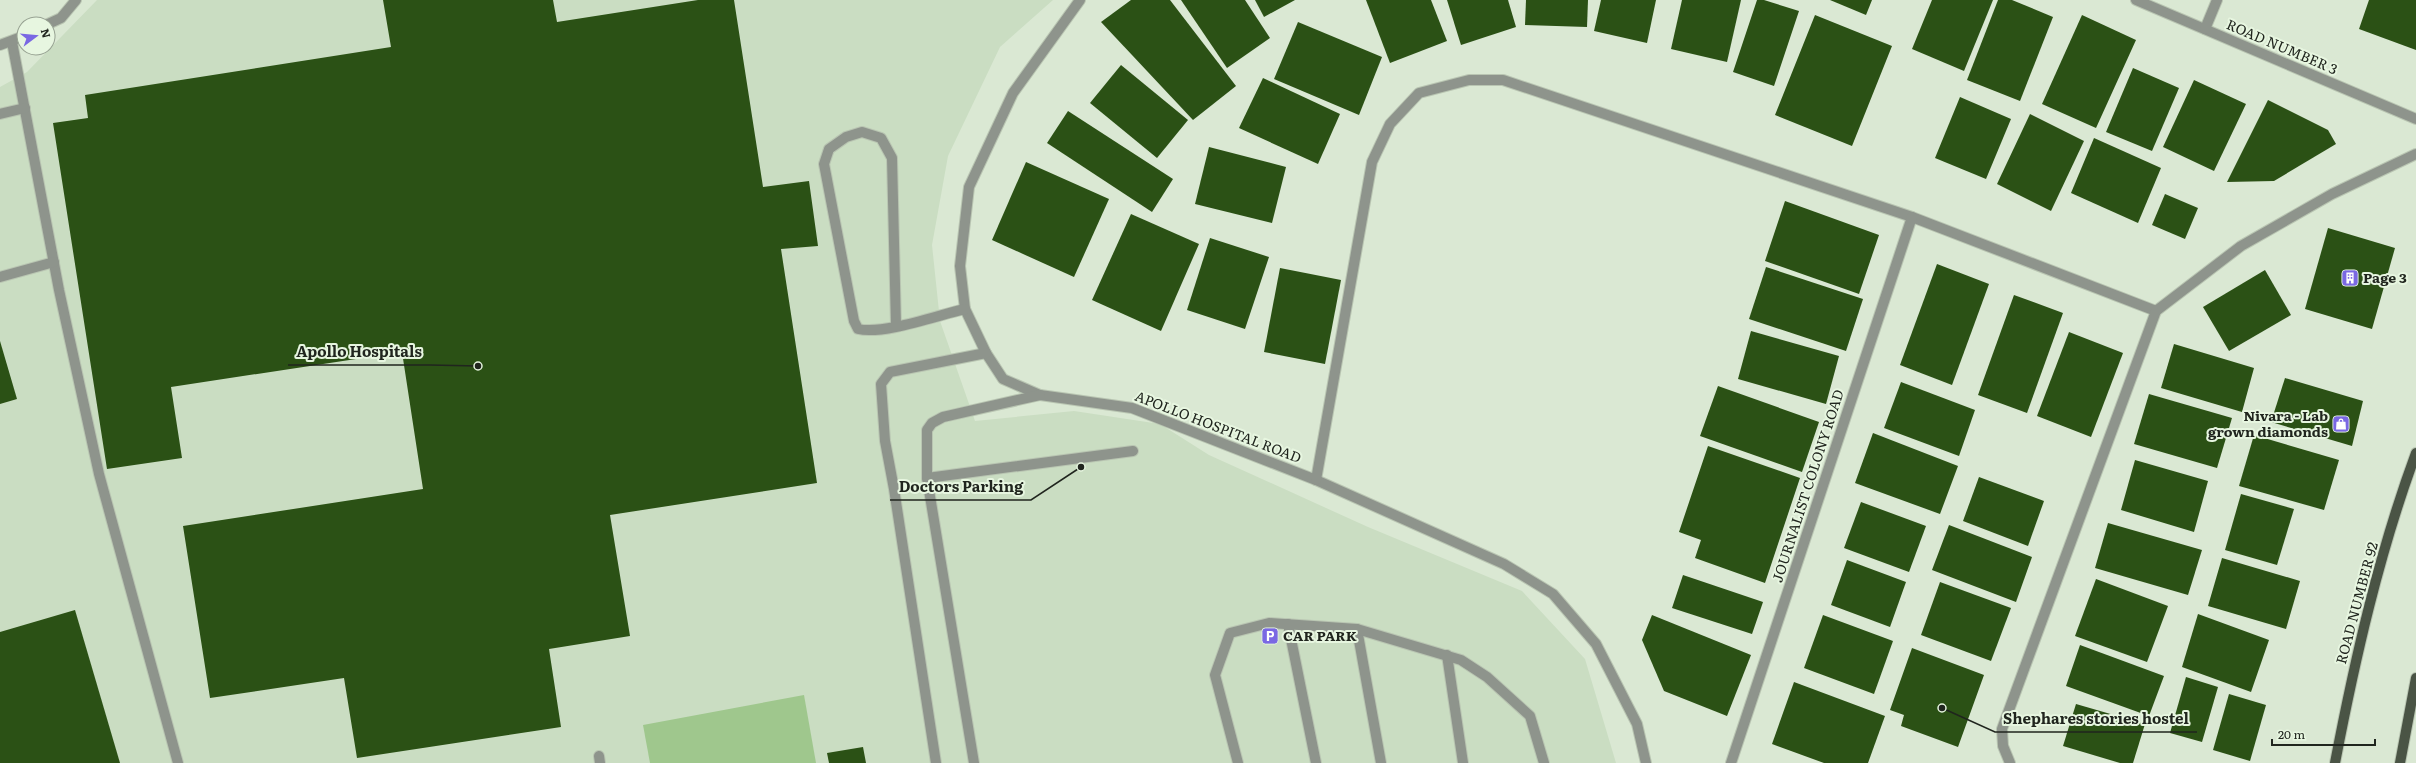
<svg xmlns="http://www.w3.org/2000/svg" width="2416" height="763" viewBox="0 0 2416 763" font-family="Literata,serif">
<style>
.built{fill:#caddc2}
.green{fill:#9fc78d}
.building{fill:#2b5115}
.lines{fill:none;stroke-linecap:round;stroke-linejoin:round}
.minor-casing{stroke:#b9c5b2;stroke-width:12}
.major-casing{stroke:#b9c5b2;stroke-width:12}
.minor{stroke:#8e948c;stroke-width:10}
.major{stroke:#4a5445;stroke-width:10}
.labels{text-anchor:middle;stroke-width:4;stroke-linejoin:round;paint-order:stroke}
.street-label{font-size:14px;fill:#20251e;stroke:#e7f6e0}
.poi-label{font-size:14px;font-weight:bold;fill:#20251e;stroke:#e7f6e0;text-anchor:start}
.leader{fill:none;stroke:#20251e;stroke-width:1.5}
.callout-dot{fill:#20251e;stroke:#e7f6e0;stroke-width:1.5}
.callout-label{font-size:15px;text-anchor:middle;font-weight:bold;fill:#20251e;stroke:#e7f6e0;stroke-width:4;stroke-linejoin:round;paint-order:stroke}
</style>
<rect width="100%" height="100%" fill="#dae8d3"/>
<polygon class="built" points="97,0 1053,0 1000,47 948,156 932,245 940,321 975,421 1074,411 1160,424 1209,455 1368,527 1522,591 1585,659 1616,763 0,763 0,87 27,72"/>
<polygon class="green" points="804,695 816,763 650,763 643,725"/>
<g class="building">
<polygon points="383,0 553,0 557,22 698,0 734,0 763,187 809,181 818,246 781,249 817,483 610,515 630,636 549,649 561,727 357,758 344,678 210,698 183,526 423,489 402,352 171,387 182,458 107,469 53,123 88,118 85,95 391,47"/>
<polygon points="1131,0 1170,0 1236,86 1193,120 1101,22"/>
<polygon points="1181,0 1245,0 1270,38 1227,68"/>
<polygon points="1255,0 1295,0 1264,17"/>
<polygon points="1366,0 1431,0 1447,41 1390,63"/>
<polygon points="1447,0 1508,0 1516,27 1461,45"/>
<polygon points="1526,0 1588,0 1587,27 1525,25"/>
<polygon points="1601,0 1656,0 1647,43 1594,31"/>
<polygon points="1682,0 1741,0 1727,62 1671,49"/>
<polygon points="1757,0 1764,0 1799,11 1774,86 1733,72"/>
<polygon points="1830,0 1872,0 1866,15"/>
<polygon points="1932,0 1993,0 1964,71 1912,49"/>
<polygon points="1998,0 2012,0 2053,17 2020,101 1967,80"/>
<polygon points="2369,0 2416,0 2416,50 2359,29"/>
<polygon points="1815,15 1892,46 1852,146 1775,115"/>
<polygon points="2082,15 2136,40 2096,128 2042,104"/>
<polygon points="1298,22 1382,57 1359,115 1274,79"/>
<polygon points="1121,65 1188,120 1157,158 1090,103"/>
<polygon points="2133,68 2179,88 2152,151 2106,132"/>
<polygon points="1263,78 1340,114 1318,164 1239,128"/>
<polygon points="2194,80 2246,104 2214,171 2163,147"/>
<polygon points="1960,97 2011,119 1986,179 1935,158"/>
<polygon points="2268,100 2328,130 2336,144 2274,181 2227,182"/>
<polygon points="1068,111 1173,179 1152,212 1047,143"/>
<polygon points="2030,114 2084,141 2051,211 1997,184"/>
<polygon points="2094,138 2161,168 2138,223 2071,193"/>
<polygon points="1209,147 1286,167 1272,223 1195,204"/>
<polygon points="1026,162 1109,199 1074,277 992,240"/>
<polygon points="2165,194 2198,208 2185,239 2152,225"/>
<polygon points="1785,201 1879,235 1859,294 1765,261"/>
<polygon points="1131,214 1199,244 1161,331 1092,300"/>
<polygon points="2328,228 2395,248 2372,329 2305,309"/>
<polygon points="1210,238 1269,257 1245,329 1187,310"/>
<polygon points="1937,264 1989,284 1952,385 1900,365"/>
<polygon points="1766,267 1863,299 1846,351 1749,319"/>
<polygon points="1280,268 1341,280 1325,364 1264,352"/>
<polygon points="2265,270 2291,315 2229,351 2203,307"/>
<polygon points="2014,295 2063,313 2027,413 1978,395"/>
<polygon points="1751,331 1839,356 1826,404 1738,379"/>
<polygon points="2069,332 2123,353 2091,437 2037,416"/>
<polygon points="0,341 17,399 0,404"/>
<polygon points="2174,344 2254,368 2242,412 2161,388"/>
<polygon points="2285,378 2363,401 2352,446 2271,422"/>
<polygon points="1901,382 1975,410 1959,456 1884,428"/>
<polygon points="1718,386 1819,422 1802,472 1700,436"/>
<polygon points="2149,394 2232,418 2217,468 2134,444"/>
<polygon points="1873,433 1958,466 1940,514 1855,483"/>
<polygon points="2254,435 2339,460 2324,510 2239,486"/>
<polygon points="1708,446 1800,478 1765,583 1695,558 1701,540 1679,532"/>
<polygon points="2135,460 2208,481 2194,532 2121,510"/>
<polygon points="1979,477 2044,501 2028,546 1963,521"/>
<polygon points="2241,494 2294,509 2277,565 2225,550"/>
<polygon points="1861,502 1926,526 1909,572 1844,548"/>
<polygon points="2108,523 2202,550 2188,595 2095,568"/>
<polygon points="1949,525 2032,557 2016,602 1932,570"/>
<polygon points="2222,558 2300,581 2286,629 2208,606"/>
<polygon points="1847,560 1906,582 1890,627 1831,605"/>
<polygon points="1683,575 1763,602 1752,634 1672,608"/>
<polygon points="2096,579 2168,606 2147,662 2075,636"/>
<polygon points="1940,582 2011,608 1991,661 1921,635"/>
<polygon points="75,610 120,763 0,763 0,632"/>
<polygon points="2198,614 2269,640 2251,692 2182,667"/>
<polygon points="1652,615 1751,655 1727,716 1664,691 1642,640"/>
<polygon points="1823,615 1893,641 1874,694 1804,668"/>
<polygon points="2080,645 2164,676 2149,716 2066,686"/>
<polygon points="1912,648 1984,675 1958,747 1901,726 1904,715 1890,710"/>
<polygon points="2186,677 2218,687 2202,742 2170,733"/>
<polygon points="1794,682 1885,716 1868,763 1824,763 1772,744"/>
<polygon points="2229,694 2266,705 2250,761 2213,750"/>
<polygon points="2076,704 2145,724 2133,763 2120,763 2063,746"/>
<polygon points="863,747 866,763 829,763 827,753"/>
</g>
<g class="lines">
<g class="minor-casing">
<g id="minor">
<polyline points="1080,0 1013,93 969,187 960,266 965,309 986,353 1003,379 1040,395 1132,408 1316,480 1504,564 1553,594 1596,644 1637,724 1646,763"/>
<polyline points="2136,0 2416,119"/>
<polyline points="48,24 61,18 76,0"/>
<polyline points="2205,29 2217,0"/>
<polyline points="12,42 59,290 99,474 178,763"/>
<polyline points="0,45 24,36"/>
<polyline points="0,114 25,108"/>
<polyline points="0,277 54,262"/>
<path d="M896,326L892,158L881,138L862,132L846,137L829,149L824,164L854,321L858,329C884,335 938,315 965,309"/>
<polyline points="927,478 1133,451"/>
<polyline points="1316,480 1372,162 1390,124 1419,93 1469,80 1503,80 1912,217 2156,311"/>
<polyline points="1288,624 1316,763"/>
<polyline points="1357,629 1381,763"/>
<polyline points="1447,655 1463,763"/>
<polyline points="599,756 600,763"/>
<polyline points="936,763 894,489 885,441 881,384 890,372 986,353"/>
<polyline points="974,763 927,478 927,430 932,423 943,417 1040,395"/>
<polyline points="1238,763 1215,675 1230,633 1269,623 1357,629 1461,660 1487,677 1530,716 1544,763"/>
<polyline points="1731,763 1912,217"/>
<polyline points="2010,763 2003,746 2002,729 2156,311 2241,246 2332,194 2416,154"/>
</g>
</g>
<g class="major-casing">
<g id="major">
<path d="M2335,763C2355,659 2379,553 2416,453"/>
<polyline points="2400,763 2416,678"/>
</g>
</g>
<use href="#minor" class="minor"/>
<use href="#major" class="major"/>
</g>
<defs>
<g id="building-square" transform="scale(0.9)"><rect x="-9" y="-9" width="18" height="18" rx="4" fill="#7a68e3" stroke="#e7f6e0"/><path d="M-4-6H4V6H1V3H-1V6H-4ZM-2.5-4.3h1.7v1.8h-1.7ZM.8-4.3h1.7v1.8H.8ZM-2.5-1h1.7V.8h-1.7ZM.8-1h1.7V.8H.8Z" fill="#fff"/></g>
<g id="shop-square" transform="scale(0.9)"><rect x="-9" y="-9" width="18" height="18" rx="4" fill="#7a68e3" stroke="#e7f6e0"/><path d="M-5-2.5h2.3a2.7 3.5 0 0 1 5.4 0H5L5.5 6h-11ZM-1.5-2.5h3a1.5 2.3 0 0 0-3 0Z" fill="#fff"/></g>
<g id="parking-square" transform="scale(0.9)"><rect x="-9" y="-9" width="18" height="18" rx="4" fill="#7a68e3" stroke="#e7f6e0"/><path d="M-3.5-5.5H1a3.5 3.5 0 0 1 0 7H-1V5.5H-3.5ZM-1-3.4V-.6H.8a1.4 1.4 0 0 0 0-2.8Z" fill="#fff"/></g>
</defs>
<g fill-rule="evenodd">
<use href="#building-square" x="2350" y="278"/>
<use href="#shop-square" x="2341" y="424"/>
<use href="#parking-square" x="1270" y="636"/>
</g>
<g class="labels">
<g class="street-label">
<text transform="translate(2282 47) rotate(23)" y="5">ROAD NUMBER 3</text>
<text transform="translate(1218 427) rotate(21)" y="5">APOLLO HOSPITAL ROAD</text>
<text transform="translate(1808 486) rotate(-72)" y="5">JOURNALIST COLONY ROAD</text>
<text transform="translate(2357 603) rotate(-75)" y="5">ROAD NUMBER 92</text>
</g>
<g class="poi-label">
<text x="2363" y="283">Page 3</text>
<text x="2328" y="421" text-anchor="end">Nivara - Lab<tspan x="2328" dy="16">grown diamonds</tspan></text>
<text x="1283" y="641">CAR PARK</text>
</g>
</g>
<path class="leader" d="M478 366L430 365H288M1081 467L1031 500H890M1942 708L1995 732H2197"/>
<g class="callout-dot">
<circle cx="478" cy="366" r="4"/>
<circle cx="1081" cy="467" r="4"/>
<circle cx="1942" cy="708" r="4"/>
</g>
<g class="callout-label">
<text x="359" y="357">Apollo Hospitals</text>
<text x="961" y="492">Doctors Parking</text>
<text x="2096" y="724">Shephares stories hostel</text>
</g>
<g transform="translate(36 36) rotate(74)"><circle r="19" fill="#e7f6e0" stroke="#97a292"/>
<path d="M0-3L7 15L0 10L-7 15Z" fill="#7a68e3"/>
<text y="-6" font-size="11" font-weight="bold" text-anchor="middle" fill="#20251e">N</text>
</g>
<path d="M2272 739v6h103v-6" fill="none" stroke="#20251e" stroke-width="2"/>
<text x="2278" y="739" font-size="12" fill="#20251e" stroke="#e7f6e0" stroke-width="3" paint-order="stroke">20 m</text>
</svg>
